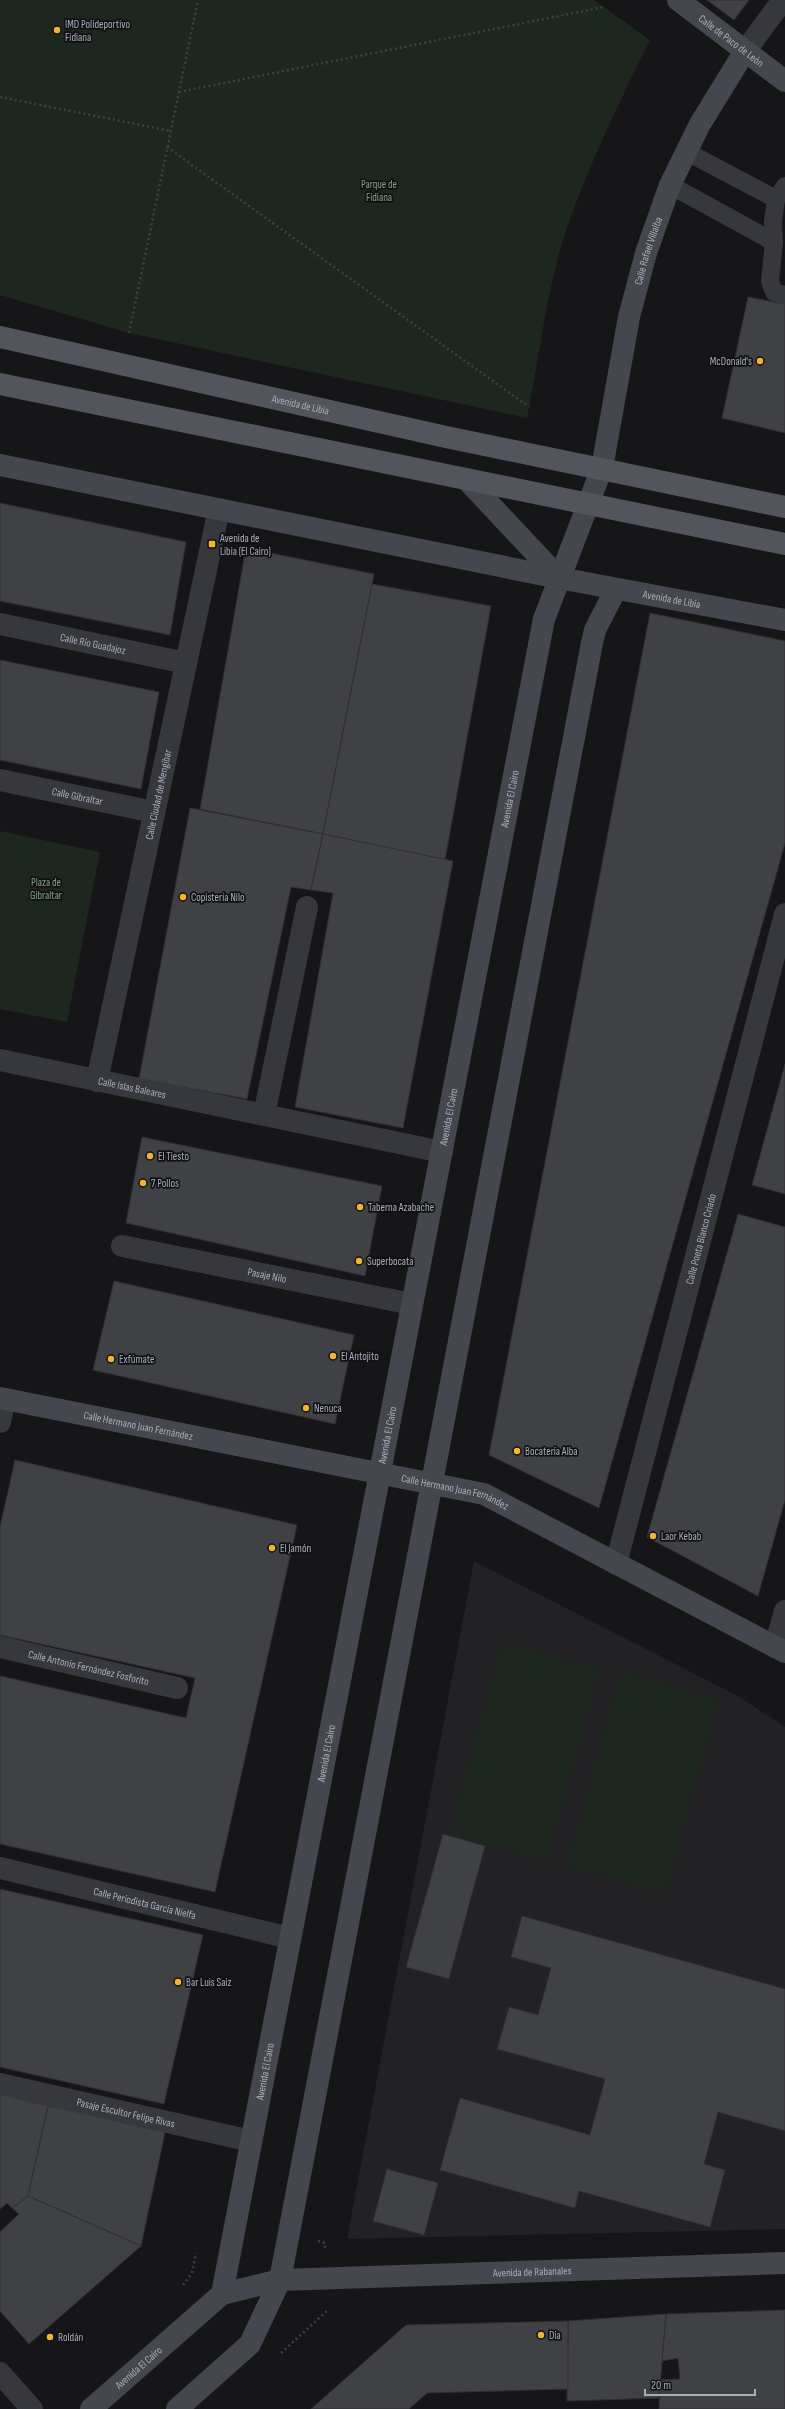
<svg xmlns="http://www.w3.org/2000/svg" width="785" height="2409" viewBox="0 0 785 2409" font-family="'Sofia Sans Condensed',sans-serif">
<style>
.built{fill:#222225}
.green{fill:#1e271f}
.building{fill:#404145;stroke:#303034}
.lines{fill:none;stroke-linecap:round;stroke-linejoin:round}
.path{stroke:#3d3f45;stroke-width:2.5;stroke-dasharray:2 3;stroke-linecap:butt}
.lane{stroke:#37383d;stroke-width:18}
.street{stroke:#37383d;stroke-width:22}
.secondary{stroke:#45474e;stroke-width:22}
.primary{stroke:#53555d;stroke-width:22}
.poi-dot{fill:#f4b433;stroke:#111113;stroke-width:1.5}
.labels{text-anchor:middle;stroke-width:3.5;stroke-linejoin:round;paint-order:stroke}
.poi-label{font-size:11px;fill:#a8adb9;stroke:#111113;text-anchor:start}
.street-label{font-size:11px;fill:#a8adb9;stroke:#111113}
.park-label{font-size:11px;fill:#7fa482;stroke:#111113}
</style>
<rect width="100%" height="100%" fill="#161618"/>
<polygon class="built" points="474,1561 738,1696 785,1727 785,2229 347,2239"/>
<g class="green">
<path d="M0,0H594L650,40C620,101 589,164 567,228C546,290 540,355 527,418L129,333L0,295Z"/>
<polygon points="0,831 100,852 67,1022 0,1009"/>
<polygon points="502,1642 600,1670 547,1861 449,1834"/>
<polygon points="621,1672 719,1700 665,1894 567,1866"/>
</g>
<g class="building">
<polygon points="707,0 749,0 734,20"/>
<polygon points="748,297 785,304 785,433 722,418"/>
<polygon points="0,503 186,542 170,635 0,601"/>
<polygon points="246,548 374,574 323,834 200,809"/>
<polygon points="372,584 491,606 445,860 323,834"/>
<polygon points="650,613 785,641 785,843 599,1508 489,1455"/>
<polygon points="0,660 159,692 141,789 0,760"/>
<polygon points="190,808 323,834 311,890 291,887 247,1099 139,1079"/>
<polygon points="323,834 453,861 403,1128 295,1107 333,893 311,890"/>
<polygon points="785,1064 785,1194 752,1185"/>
<polygon points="142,1137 382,1186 365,1276 126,1223"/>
<polygon points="738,1214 785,1227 785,1500 758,1596 647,1537"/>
<polygon points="114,1281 354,1335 335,1424 93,1370"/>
<polygon points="15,1460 297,1525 215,1892 0,1844 0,1676 186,1718 195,1678 0,1635 0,1527"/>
<polygon points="443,1834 485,1846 449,1979 406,1967"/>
<polygon points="0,1889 203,1935 164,2104 0,2067"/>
<polygon points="522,1916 785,1989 785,2131 718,2112 704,2164 725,2170 710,2227 579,2191 575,2208 440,2170 460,2098 590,2135 605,2079 497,2049 509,2007 538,2015 551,1968 511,1957"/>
<polygon points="0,2094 48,2106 28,2196 12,2208 7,2203 0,2209"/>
<polygon points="48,2106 166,2128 141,2246 28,2196"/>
<polygon points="387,2169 438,2183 424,2235 373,2221"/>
<polygon points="28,2196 141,2246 29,2344 0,2311 0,2232 19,2214 12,2208"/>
<polygon points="785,2310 785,2409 659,2409 660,2380 680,2379 678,2358 662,2361 666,2314"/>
<polygon points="666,2314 659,2398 567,2401 568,2321"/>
<polygon points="568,2321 568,2389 427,2393 409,2409 311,2409 406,2325"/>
</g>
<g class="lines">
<g class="path">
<polyline points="179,92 604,7"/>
<polyline points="0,97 171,131"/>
<polyline points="167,147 529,407"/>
<polyline points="129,333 198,0"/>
<polyline points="318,2241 325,2243 325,2249"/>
<polyline points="183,2285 192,2273 196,2253"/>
<polyline points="281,2353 329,2309"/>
</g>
<g class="lane">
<polyline points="687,152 776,199"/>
<polyline points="670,185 774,242"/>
<polyline points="785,186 776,199 773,222 774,242 770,281 774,292 785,295"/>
</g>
<g class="street">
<polyline points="745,51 783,0"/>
<path id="s1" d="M0,624L186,663"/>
<path id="s2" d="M0,780L154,812"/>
<path id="s3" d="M0,1060L442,1152"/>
<path id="s4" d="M97,1081L219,509"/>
<polyline points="264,1115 307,907"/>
<path id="s5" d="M122,1246L412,1304"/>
<polyline points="0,1422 5,1399"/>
<path id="s6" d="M616,1564L785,914"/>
<path id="s7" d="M0,1647L177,1688"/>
<polyline points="775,1647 785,1611"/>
<path id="s8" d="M0,1868L290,1938"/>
<path id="s9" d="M0,2084L251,2141"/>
<polyline points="0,2373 32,2409"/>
</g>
<g class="secondary">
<path id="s10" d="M678,0L785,81"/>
<path id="s11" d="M0,465L559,578L785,620"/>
<polyline points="466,479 559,578"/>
<path id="s12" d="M0,1398L484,1494L785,1652"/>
<path id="s13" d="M222,2294L280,2280L785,2263"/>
<path id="s14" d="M91,2409L222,2294L544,619L602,468L629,317L646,253L670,185L700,124L745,51"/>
<polyline points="177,2409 250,2344 280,2280 592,643 595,630 616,589"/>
</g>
<g class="primary">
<path id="s15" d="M0,337L446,437L785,507"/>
<polyline points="0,384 785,544"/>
</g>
</g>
<g class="poi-dot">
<circle cx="57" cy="30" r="4"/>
<circle cx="760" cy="361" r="4"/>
<rect x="208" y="540" width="8" height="8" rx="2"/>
<circle cx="183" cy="897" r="4"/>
<circle cx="150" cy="1156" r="4"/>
<circle cx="143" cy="1183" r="4"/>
<circle cx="360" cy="1207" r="4"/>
<circle cx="359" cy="1261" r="4"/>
<circle cx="333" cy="1356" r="4"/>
<circle cx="111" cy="1359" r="4"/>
<circle cx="306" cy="1408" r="4"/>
<circle cx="517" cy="1451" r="4"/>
<circle cx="653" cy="1536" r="4"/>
<circle cx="272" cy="1548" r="4"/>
<circle cx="178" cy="1982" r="4"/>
<circle cx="541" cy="2335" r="4"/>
<circle cx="50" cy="2337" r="4"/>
</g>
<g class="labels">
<g class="poi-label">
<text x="65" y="28">IMD Polideportivo<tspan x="65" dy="13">Fidiana</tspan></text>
<text x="752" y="365" text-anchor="end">McDonald's</text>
<text x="220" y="542">Avenida de<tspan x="220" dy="13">Libia (El Cairo)</tspan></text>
<text x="191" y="901">Copistería Nilo</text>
<text x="158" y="1160">El Tiesto</text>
<text x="151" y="1187">7 Pollos</text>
<text x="368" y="1211">Taberna Azabache</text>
<text x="367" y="1265">Superbocata</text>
<text x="341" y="1360">El Antojito</text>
<text x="119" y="1363">Exfúmate</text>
<text x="314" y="1412">Nenuca</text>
<text x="525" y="1455">Bocatería Alba</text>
<text x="661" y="1540">Laor Kebab</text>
<text x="280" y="1552">El Jamón</text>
<text x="186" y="1986">Bar Luis Saiz</text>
<text x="549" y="2339">Dia</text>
<text x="58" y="2341">Roldán</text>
</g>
<g class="street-label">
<text dy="4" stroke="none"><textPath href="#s10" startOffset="67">Calle de Paco de León</textPath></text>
<text dy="4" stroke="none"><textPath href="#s14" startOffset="2264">Calle Rafael Villalba</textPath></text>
<text dy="4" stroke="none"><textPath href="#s15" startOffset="308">Avenida de Libia</textPath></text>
<text dy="4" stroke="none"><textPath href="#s11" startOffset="685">Avenida de Libia</textPath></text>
<text dy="4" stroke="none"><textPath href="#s1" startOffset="95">Calle Río Guadajoz</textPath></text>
<text dy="4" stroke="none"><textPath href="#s4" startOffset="293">Calle Ciudad de Mengíbar</textPath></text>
<text dy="4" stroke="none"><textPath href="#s2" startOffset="79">Calle Gibraltar</textPath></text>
<text dy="4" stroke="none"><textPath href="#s14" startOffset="1697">Avenida El Cairo</textPath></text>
<text dy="4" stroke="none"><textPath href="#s3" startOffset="135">Calle Islas Baleares</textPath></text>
<text dy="4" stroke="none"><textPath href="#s14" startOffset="1373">Avenida El Cairo</textPath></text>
<text dy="4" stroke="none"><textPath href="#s6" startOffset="336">Calle Poeta Blanco Criado</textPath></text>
<text dy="4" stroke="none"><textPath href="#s5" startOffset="148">Pasaje Nilo</textPath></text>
<text dy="4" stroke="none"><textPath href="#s12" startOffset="141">Calle Hermano Juan Fernández</textPath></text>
<text dy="4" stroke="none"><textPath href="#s14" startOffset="1049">Avenida El Cairo</textPath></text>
<text dy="4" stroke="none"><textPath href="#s12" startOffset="465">Calle Hermano Juan Fernández</textPath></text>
<text dy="4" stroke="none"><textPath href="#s7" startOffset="91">Calle Antonio Fernández Fosforito</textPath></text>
<text dy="4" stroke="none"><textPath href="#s14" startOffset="725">Avenida El Cairo</textPath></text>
<text dy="4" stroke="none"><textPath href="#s8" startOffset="149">Calle Periodista García Nielfa</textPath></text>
<text dy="4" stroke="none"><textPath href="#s14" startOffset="401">Avenida El Cairo</textPath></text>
<text dy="4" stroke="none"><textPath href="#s9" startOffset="129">Pasaje Escultor Felipe Rivas</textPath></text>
<text dy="4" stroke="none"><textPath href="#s13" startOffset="312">Avenida de Rabanales</textPath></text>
<text dy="4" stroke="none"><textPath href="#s14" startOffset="63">Avenida El Cairo</textPath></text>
</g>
<g class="park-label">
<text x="379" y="188">Parque de<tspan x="379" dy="13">Fidiana</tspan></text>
<text x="46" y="886">Plaza de<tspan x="46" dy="13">Gibraltar</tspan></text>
</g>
</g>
<path d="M645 2389v6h110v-6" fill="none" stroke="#a8adb9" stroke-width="2"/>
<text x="651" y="2389" font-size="12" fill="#a8adb9" stroke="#111113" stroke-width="3" paint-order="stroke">20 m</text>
</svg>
